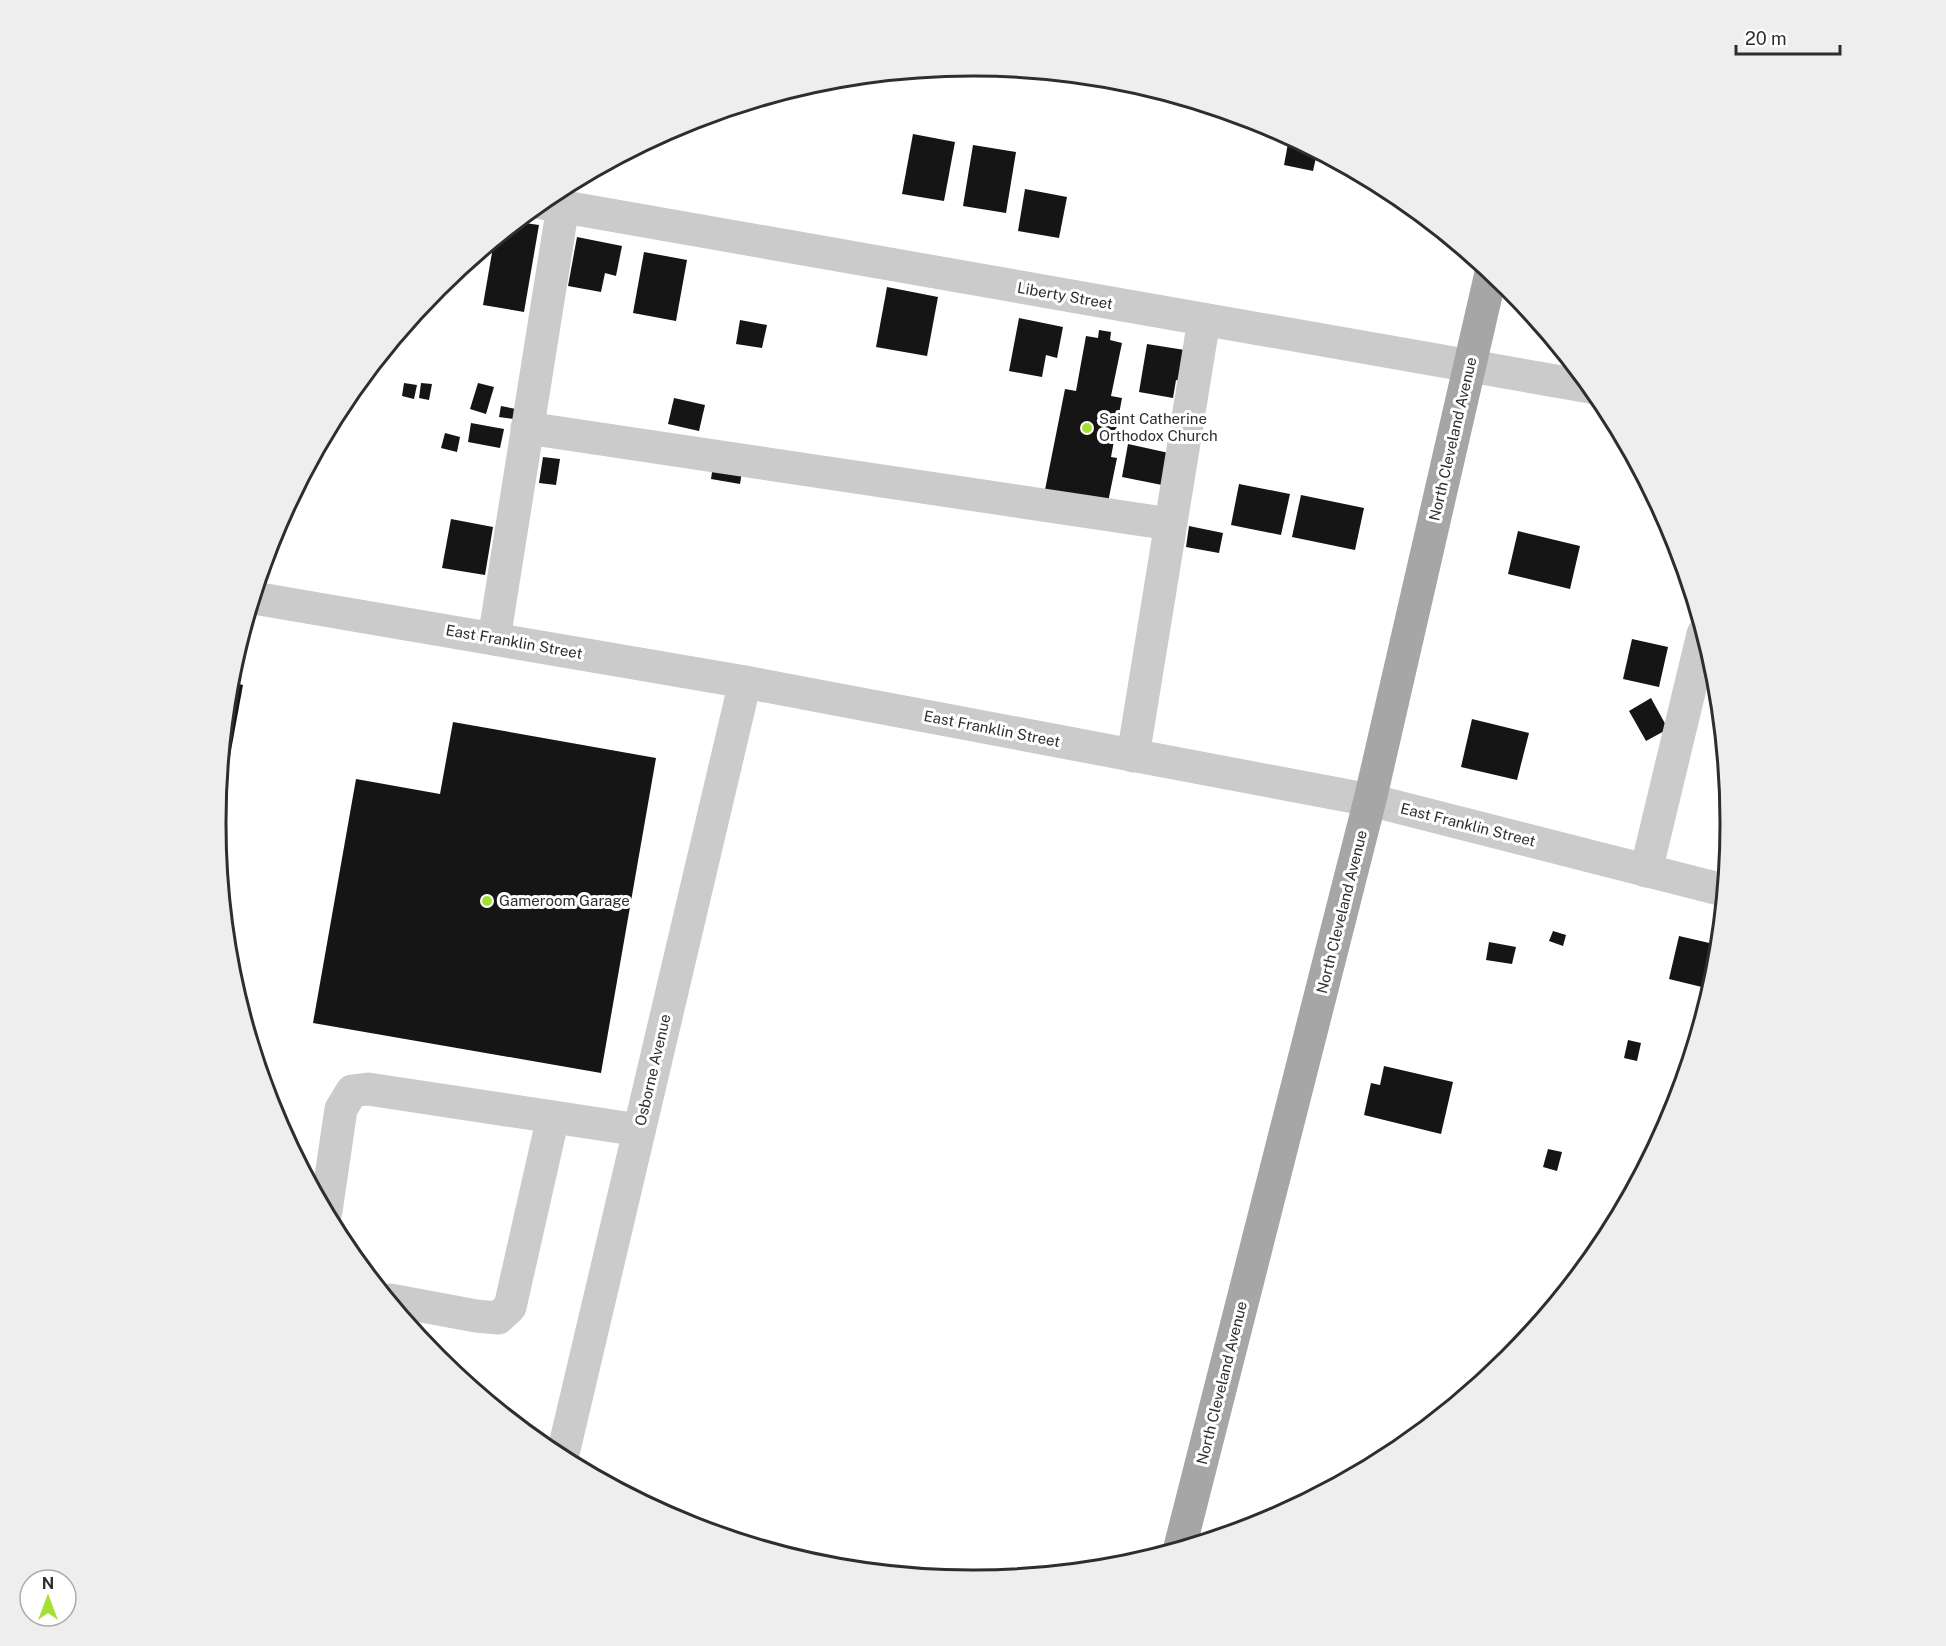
<svg xmlns="http://www.w3.org/2000/svg" width="1946" height="1646" viewBox="0 0 1946 1646" font-family="'Public Sans',sans-serif">
<style>
.building{fill:#151515}
.lines{fill:none;stroke-linecap:round;stroke-linejoin:round}
.minor{stroke:#cbcbcb;stroke-width:33}
.major{stroke:#a6a6a6;stroke-width:33}
.poi-dot{fill:#a4e034;stroke:#fff;stroke-width:2}
.labels{text-anchor:middle;stroke-width:6;stroke-linejoin:round;paint-order:stroke}
.street-label{font-size:15px;fill:#2e2e2e;stroke:#fff}
.poi-label{font-size:15px;fill:#2e2e2e;stroke:#fff;text-anchor:start}
.rim{fill:none;stroke:#2e2e2e;stroke-width:3}
</style>
<rect width="100%" height="100%" fill="#fff"/>
<g class="building">
<polygon points="913,134 955,142 944,201 902,194"/>
<polygon points="1289,138 1317,153 1313,171 1284,165"/>
<polygon points="973,145 1016,152 1006,213 963,206"/>
<polygon points="1025,189 1067,197 1059,238 1018,231"/>
<polygon points="518,222 539,225 524,312 483,305 494,241"/>
<polygon points="577,237 622,246 616,276 605,273 601,292 568,286"/>
<polygon points="644,252 687,260 676,321 633,313"/>
<polygon points="887,287 938,297 927,356 876,347"/>
<polygon points="1019,318 1063,327 1057,358 1046,355 1042,377 1009,371"/>
<polygon points="740,320 767,325 762,348 736,344"/>
<polygon points="1099,330 1111,332 1110,340 1122,343 1111,396 1122,398 1111,457 1117,458 1107,507 1044,495 1065,389 1076,391 1086,336 1098,338"/>
<polygon points="1147,344 1191,351 1186,382 1176,380 1173,398 1139,392"/>
<polygon points="404,383 417,385 414,399 402,396"/>
<polygon points="421,383 432,384 429,400 419,398"/>
<polygon points="478,383 494,387 486,414 470,409"/>
<polygon points="674,398 705,405 699,431 668,424"/>
<polygon points="501,406 516,409 514,419 499,417"/>
<polygon points="471,423 504,429 500,448 468,442"/>
<polygon points="445,433 460,437 457,452 441,448"/>
<polygon points="1128,444 1178,455 1172,487 1122,477"/>
<polygon points="543,457 560,459 556,485 539,483"/>
<polygon points="714,459 743,465 740,484 711,479"/>
<polygon points="1239,484 1290,494 1281,535 1231,525"/>
<polygon points="1301,495 1364,508 1355,550 1292,537"/>
<polygon points="451,519 493,527 485,575 442,568"/>
<polygon points="1189,526 1223,533 1219,553 1186,547"/>
<polygon points="1518,531 1580,546 1570,589 1508,574"/>
<polygon points="1632,639 1668,647 1659,687 1623,679"/>
<polygon points="230,682 243,685 230,756 223,755"/>
<polygon points="1651,698 1668,729 1646,741 1629,711"/>
<polygon points="1472,719 1529,733 1517,780 1461,767"/>
<polygon points="453,722 656,758 601,1073 313,1023 356,779 440,794"/>
<polygon points="1553,931 1566,935 1563,946 1549,941"/>
<polygon points="1679,936 1718,945 1715,971 1710,989 1669,979"/>
<polygon points="1489,942 1516,947 1512,964 1486,960"/>
<polygon points="1628,1040 1641,1043 1637,1061 1624,1058"/>
<polygon points="1384,1066 1453,1082 1441,1134 1364,1115 1371,1083 1380,1085"/>
<polygon points="1548,1149 1562,1152 1557,1171 1543,1167"/>
</g>
<g class="lines">
<g class="minor">
<polyline points="542,203 1590,387"/>
<polyline points="527,428 1170,524"/>
<polyline points="254,598 745,682 1370,800 1723,890"/>
<polyline points="494,639 563,206"/>
<polyline points="1133,756 1204,320"/>
<polyline points="1646,871 1703,634"/>
<polyline points="326,1211 341,1109 352,1091 368,1089 639,1130"/>
<polyline points="390,1300 476,1316 498,1318 510,1307 553,1117"/>
<polyline points="562,1458 745,682"/>
</g>
<polyline class="major" points="1180,1547 1370,800 1491,273"/>
</g>
<g class="poi-dot">
<circle cx="1087" cy="428" r="6"/>
<circle cx="487" cy="901" r="6"/>
</g>
<g class="labels">
<g class="street-label">
<text transform="translate(1065 296) rotate(10)" y="5">Liberty Street</text>
<text transform="translate(1453 439) rotate(-77)" y="5">North Cleveland Avenue</text>
<text transform="translate(514 642) rotate(10)" y="5">East Franklin Street</text>
<text transform="translate(992 729) rotate(11)" y="5">East Franklin Street</text>
<text transform="translate(1468 825) rotate(14)" y="5">East Franklin Street</text>
<text transform="translate(1342 912) rotate(-76)" y="5">North Cleveland Avenue</text>
<text transform="translate(653 1070) rotate(-77)" y="5">Osborne Avenue</text>
<text transform="translate(1222 1383) rotate(-76)" y="5">North Cleveland Avenue</text>
</g>
<g class="poi-label">
<text x="1099" y="424">Saint Catherine<tspan x="1099" dy="17">Orthodox Church</tspan></text>
<text x="499" y="906">Gameroom Garage</text>
</g>
</g>
<path d="M0 0H1946V1646H0ZM972 76H974A746 746 0 0 1 1720 822V824A746 746 0 0 1 974 1570H972A746 746 0 0 1 226 824V822A746 746 0 0 1 972 76Z" fill="#eee" fill-rule="evenodd"/>
<path class="rim" d="M972 76H974A746 746 0 0 1 1720 822V824A746 746 0 0 1 974 1570H972A746 746 0 0 1 226 824V822A746 746 0 0 1 972 76Z"/>
<g transform="translate(48 1598)"><circle r="28" fill="#ffffff" stroke="#ababab" stroke-width="1.5"/>
<path d="M0-4.5L10 22L0 15L-10 22Z" fill="#a4e034"/>
<text y="-9" font-size="16" font-weight="bold" text-anchor="middle" fill="#2e2e2e">N</text>
</g>
<path d="M1736 45v9h104v-9" fill="none" stroke="#2e2e2e" stroke-width="3"/>
<text x="1745" y="45" font-size="18" fill="#2e2e2e" stroke="#ffffff" stroke-width="4.5" paint-order="stroke">20 m</text>
</svg>
